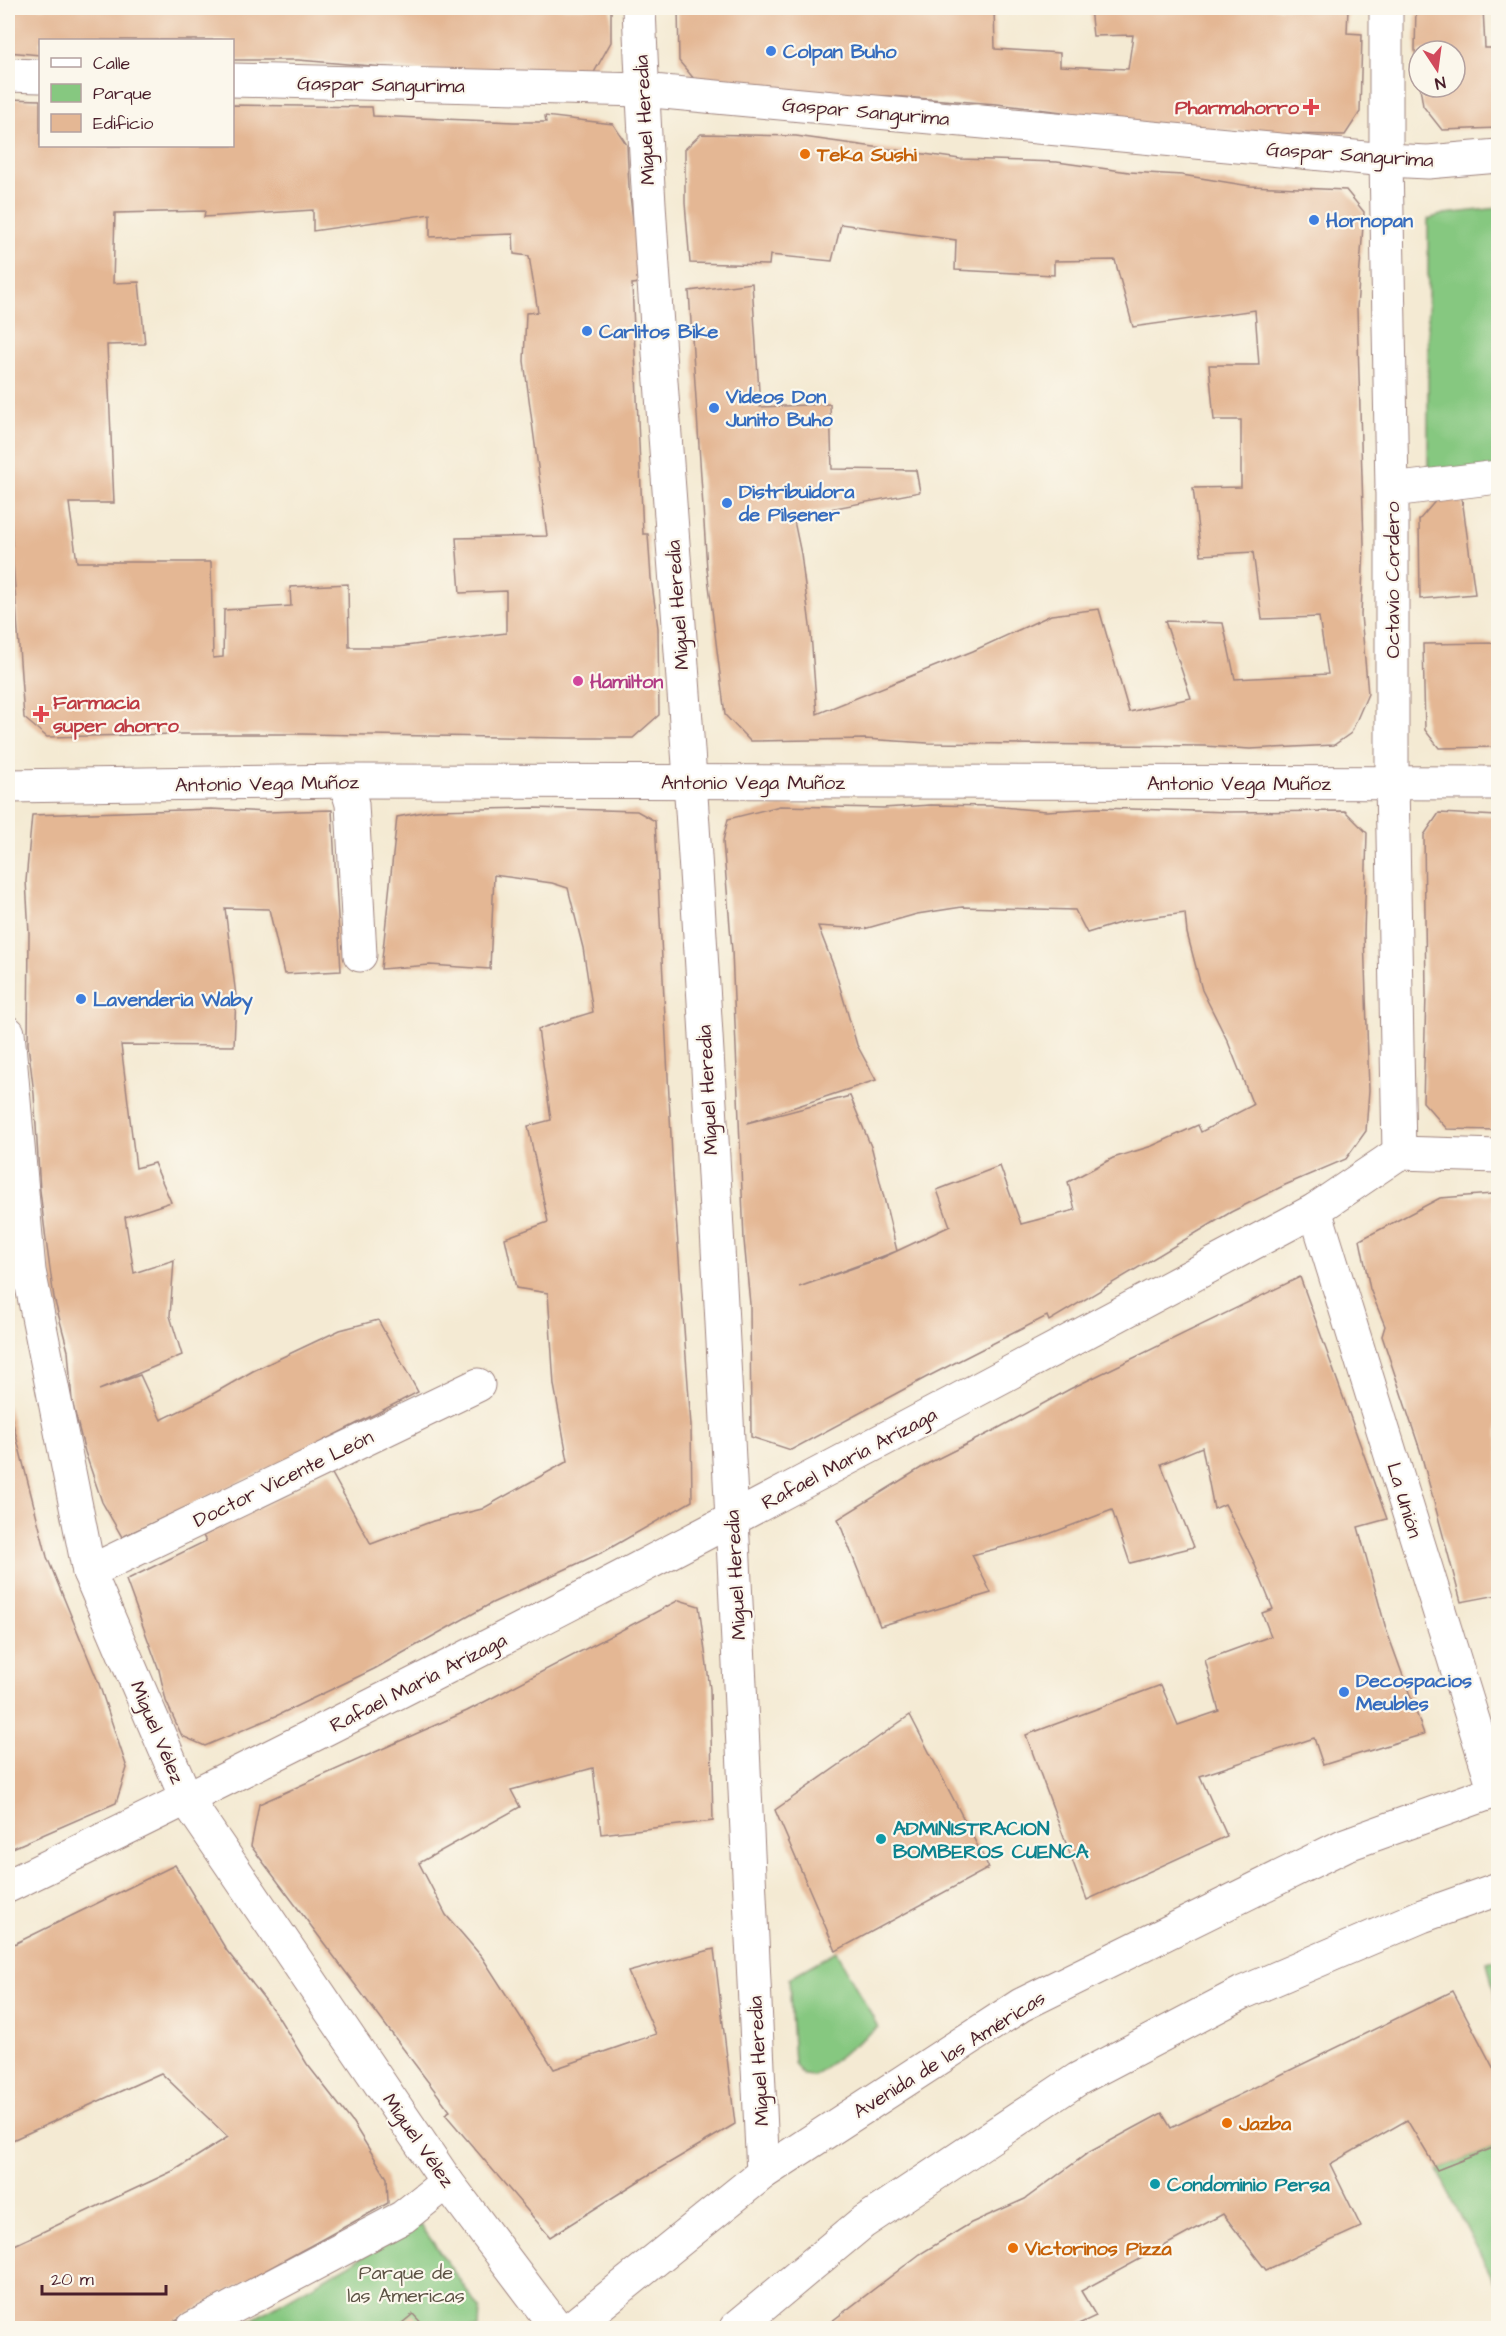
<svg xmlns="http://www.w3.org/2000/svg" width="1506" height="2336" viewBox="0 0 1506 2336" font-family="'Architects Daughter',sans-serif">
<style>
.green{fill:#86c880;stroke:#687456;stroke-width:1.5}
.building{fill:#e4b794;fill-rule:evenodd}
.lines{fill:none;stroke-linecap:round;stroke-linejoin:round}
.minor-casing{stroke:#9f847f;stroke-width:35}
.major-casing{stroke:#9f847f;stroke-width:35}
.minor{stroke:#fff;stroke-width:33}
.major{stroke:#fff;stroke-width:33}
.shop-dot{fill:#3f7fe0;stroke:#fbf7ec;stroke-width:2}
.health-dot{fill:#e0444e;stroke:#fbf7ec;stroke-width:2}
.food-dot{fill:#e8710a;stroke:#fbf7ec;stroke-width:2}
.hotel-dot{fill:#d1479c;stroke:#fbf7ec;stroke-width:2}
.culture-dot{fill:#0f9aa8;stroke:#fbf7ec;stroke-width:2}
.labels{text-anchor:middle;stroke-width:4.5;stroke-linejoin:round;paint-order:stroke}
.shop-label{font-size:20px;font-weight:bold;fill:#366cbe;stroke:#fbf7ec;text-anchor:start}
.street-label{font-size:20px;fill:#4a1f2b;stroke:#fbf7ec}
.health-label{font-size:20px;font-weight:bold;fill:#be3a42;stroke:#fbf7ec;text-anchor:end}
.food-label{font-size:20px;font-weight:bold;fill:#c56008;stroke:#fbf7ec;text-anchor:start}
.hotel-label{font-size:20px;font-weight:bold;fill:#b23c85;stroke:#fbf7ec;text-anchor:start}
.culture-label{font-size:20px;font-weight:bold;fill:#0d838f;stroke:#fbf7ec;text-anchor:start}
.park-label{font-size:20px;fill:#5c5244;stroke:#fbf7ec}
</style>
<rect width="100%" height="100%" fill="#fbf7ec"/>
<filter id="ink" filterUnits="userSpaceOnUse"><feTurbulence type="fractalNoise" baseFrequency=".0167" numOctaves="2"/><feDisplacementMap in="SourceGraphic" scale="12" xChannelSelector="R" yChannelSelector="G"/><feConvolveMatrix kernelMatrix="1 2 1 2 8 2 1 2 1" color-interpolation-filters="sRGB"/></filter>
<filter id="wash" filterUnits="userSpaceOnUse"><feTurbulence type="fractalNoise" baseFrequency=".008" numOctaves="4" result="noise"/><feDisplacementMap in="SourceGraphic" scale="24" xChannelSelector="R" yChannelSelector="G"/><feGaussianBlur stdDeviation="1.35" result="paint"/><feColorMatrix in="noise" values="0 0 0 0 0 0 0 0 0 0 0 0 0 0 0 0 0 1.4 0 .05"/><feComposite in="paint" operator="in"/></filter>
<g filter="url(#wash)">
<rect width="100%" height="100%" fill="#f4ead3"/>
<g class="green">
<polygon points="1498,208 1498,469 1428,478 1428,219 1444,214"/>
<polygon points="836,1951 878,2027 813,2076 803,2075 794,2063 789,1978"/>
<polygon points="1498,1959 1498,2008 1487,1962"/>
<polygon points="1498,2146 1498,2289 1437,2170"/>
<polygon points="420,2224 480,2309 479,2328 237,2328"/>
</g>
<g id="blocks">
<g class="building">
<polygon points="8,8 611,8 611,42 592,76 483,75 298,60 232,60 232,40 40,40 40,55 8,52"/>
<polygon points="678,8 994,8 995,49 1060,53 1060,66 1128,69 1133,35 1093,36 1090,8 1348,8 1347,33 1362,34 1360,112 1345,135 1274,134 1121,123 1062,112 997,104 889,96 832,95 695,80 679,61"/>
<polygon points="1416,8 1483,8 1485,48 1498,48 1498,128 1442,130 1423,106 1420,87 1455,87 1455,51 1419,51 1418,70 1415,50"/>
<path d="M8,99L40,100V146H232V105L372,107L373,116L514,122H546L545,116L613,124L627,145L629,188L641,283L632,284L643,534H648L651,578L658,628L659,715L633,738H569L300,734H177L47,737L24,718L13,562L8,443ZM313,210V231L430,214V237L513,234L514,254L529,256L538,312L526,313L524,361L547,536L456,538L460,593L506,591V633L398,647H349L348,584L290,587L291,606L224,610L223,657L213,658L211,562H77L69,503H114L107,345L145,344L139,282L113,283L115,213L205,211L204,217Z"/>
<polygon points="701,134 796,136 960,159 1057,162 1129,172 1182,175 1250,186 1346,190 1364,212 1357,308 1364,544 1361,615 1368,694 1351,733 1334,745 1250,749 1205,746 928,743 865,739 750,741 725,715 707,569 689,291 752,283 760,407 830,404 832,469 916,470 920,492 793,516 801,554 811,634 817,714 973,651 1051,615 1099,609 1129,712 1191,698 1165,621 1223,623 1235,679 1328,674 1319,617 1262,619 1253,552 1201,555 1193,488 1241,487 1241,420 1214,420 1209,365 1259,365 1255,310 1133,327 1115,260 1054,261 1054,275 955,270 956,240 841,224 832,261 770,255 769,265 690,263 685,203 685,149"/>
<polygon points="1438,498 1462,498 1475,594 1420,599 1419,520"/>
<polygon points="1498,643 1498,747 1439,748 1425,730 1423,644"/>
<path d="M931,805L991,806L1046,811L1099,808L1229,812L1345,811L1367,833L1364,934L1369,1090L1366,1131L1346,1159L1285,1185L1231,1212L1049,1321L1047,1316L925,1378L791,1450L751,1437L750,1304L744,1240L732,951L723,841L728,819L780,806L883,808ZM962,907L1075,910L1087,933L1126,921L1185,913L1187,933L1202,990L1228,1042L1253,1105L1201,1132L1198,1125L1152,1146L1113,1158L1068,1182L1075,1210L1021,1224L1000,1166L937,1190L950,1226L882,1258L799,1287L897,1251L872,1149L850,1096L747,1123L876,1080L857,1045L834,967L818,926L864,929L917,914Z"/>
<polygon points="533,808 637,811 655,821 673,1175 691,1426 692,1501 605,1551 492,1603 374,1669 276,1716 205,1746 182,1736 166,1701 159,1670 126,1580 206,1541 203,1536 331,1472 371,1544 433,1521 482,1509 568,1461 554,1385 548,1293 516,1288 505,1238 548,1222 528,1126 551,1120 538,1029 593,1012 583,948 568,888 552,883 494,875 490,969 430,965 381,969 397,817 434,810"/>
<polygon points="211,809 267,812 332,810 341,971 284,974 269,909 225,908 236,996 234,1046 121,1045 136,1168 154,1163 171,1202 125,1217 134,1273 174,1260 170,1316 182,1355 99,1390 140,1375 161,1420 204,1399 253,1371 340,1330 378,1320 418,1392 286,1460 122,1537 102,1502 85,1452 72,1401 68,1351 54,1298 46,1240 40,1190 34,1094 28,1044 29,933 26,881 32,815"/>
<polygon points="1439,813 1498,816 1498,1130 1447,1129 1423,1102 1426,995 1424,835"/>
<polygon points="1492,1194 1498,1267 1498,1595 1461,1602 1420,1450 1382,1336 1385,1326 1370,1289 1360,1240 1440,1198"/>
<polygon points="1300,1277 1387,1519 1358,1527 1386,1629 1424,1734 1323,1765 1314,1738 1200,1776 1227,1836 1087,1900 1026,1735 1161,1685 1178,1725 1219,1711 1205,1660 1271,1636 1262,1613 1273,1609 1253,1560 1225,1504 1214,1509 1202,1447 1161,1464 1194,1547 1130,1563 1112,1510 1041,1537 972,1555 991,1593 880,1626 838,1519 929,1463 993,1431 1070,1389"/>
<polygon points="8,1404 47,1557 99,1684 127,1768 116,1803 8,1850 8,1724 13,1721 8,1710"/>
<polygon points="679,1600 699,1606 710,1689 713,1821 601,1834 593,1768 511,1790 520,1807 419,1863 446,1915 482,1957 554,2069 656,2034 628,1972 714,1949 735,2124 642,2179 550,2237 445,2114 450,2111 251,1846 259,1804 467,1711"/>
<polygon points="910,1715 989,1868 836,1951 775,1810"/>
<polygon points="175,1865 227,1951 277,2015 307,2064 353,2123 387,2178 388,2203 161,2328 8,2328 8,2248 175,2170 228,2137 161,2073 8,2142 8,1947"/>
<polygon points="1453,1991 1498,2077 1498,2146 1437,2170 1407,2120 1330,2164 1361,2227 1266,2270 1223,2214 1081,2291 1096,2316 1070,2328 823,2328 920,2254 971,2223 1025,2199 1088,2153 1162,2113 1171,2128"/>
<polygon points="413,2314 426,2328 396,2328"/>
</g>
</g>
</g>
<g filter="url(#ink)">
<use href="#blocks" fill-opacity="0" stroke="#9f847f" stroke-width="1.5"/>
<g class="lines">
<g class="minor-casing">
<g id="minor">
<path d="M639,8C649,265 673,522 690,780C721,1244 741,1709 763,2173"/>
<polyline points="1386,8 1386,160 1392,490 1392,783 1399,1153"/>
<polyline points="8,75 40,76"/>
<polyline points="232,80 642,90 1386,160 1428,162 1498,156"/>
<polyline points="1392,490 1498,477"/>
<polyline points="345,781 352,804 360,955"/>
<polyline points="8,786 345,781 1498,783"/>
<polyline points="8,1033 29,1271 89,1572 187,1800 447,2182 557,2328"/>
<polyline points="1315,1210 1495,1791"/>
<polyline points="89,1572 478,1385"/>
<path d="M8,1886C449,1673 882,1441 1315,1210L1399,1153L1498,1156"/>
<polyline points="193,2328 403,2217 447,2182"/>
</g>
</g>
<g class="major-casing">
<g id="major">
<polyline points="571,2328 763,2173 1021,2005 1345,1845 1498,1790"/>
<polyline points="736,2328 862,2223 1078,2079 1242,1993 1422,1916 1498,1889"/>
</g>
</g>
<use href="#minor" class="minor"/>
<use href="#major" class="major"/>
</g>
</g>
<g class="shop-dot">
<circle cx="771" cy="51" r="6"/>
<circle cx="1314" cy="220" r="6"/>
<circle cx="587" cy="331" r="6"/>
<circle cx="714" cy="408" r="6"/>
<circle cx="727" cy="503" r="6"/>
<circle cx="81" cy="999" r="6"/>
<circle cx="1344" cy="1692" r="6"/>
</g>
<g class="health-dot">
<path d="M1308 98h6v6h6v6h-6v6h-6v-6h-6v-6h6z"/>
<path d="M38 705h6v6h6v6h-6v6h-6v-6h-6v-6h6z"/>
</g>
<g class="food-dot">
<circle cx="805" cy="154" r="6"/>
<circle cx="1227" cy="2123" r="6"/>
<circle cx="1013" cy="2248" r="6"/>
</g>
<circle class="hotel-dot" cx="578" cy="681" r="6"/>
<g class="culture-dot">
<circle cx="881" cy="1839" r="6"/>
<circle cx="1155" cy="2184" r="6"/>
</g>
<g class="labels">
<g class="shop-label">
<text x="783" y="58">Colpan Buho</text>
<text x="1326" y="227">Hornopan</text>
<text x="599" y="338">Carlitos Bike</text>
<text x="726" y="403">Videos Don<tspan x="726" dy="23">Junito Buho</tspan></text>
<text x="739" y="498">Distribuidora<tspan x="739" dy="23">de Pilsener</tspan></text>
<text x="93" y="1006">Lavenderia Waby</text>
<text x="1356" y="1687">Decospacios<tspan x="1356" dy="23">Meubles</tspan></text>
</g>
<g class="street-label">
<text transform="translate(381 84) rotate(1)" y="7">Gaspar Sangurima</text>
<text transform="translate(866 111) rotate(5)" y="7">Gaspar Sangurima</text>
<text transform="translate(644 120) rotate(-93)" y="7">Miguel Heredia</text>
<text transform="translate(1350 154) rotate(4)" y="7">Gaspar Sangurima</text>
<text transform="translate(1392 580) rotate(-90)" y="7">Octavio Cordero</text>
<text transform="translate(677 605) rotate(-94)" y="7">Miguel Heredia</text>
<text x="753" y="789">Antonio Vega Muñoz</text>
<text transform="translate(267 783) rotate(-1)" y="7">Antonio Vega Muñoz</text>
<text x="1239" y="790">Antonio Vega Muñoz</text>
<text transform="translate(707 1090) rotate(-93)" y="7">Miguel Heredia</text>
<text transform="translate(849 1458) rotate(-28)" y="7">Rafael María Arízaga</text>
<text transform="translate(283 1478) rotate(-26)" y="7">Doctor Vicente León</text>
<text transform="translate(1405 1500) rotate(73)" y="7">La Unión</text>
<text transform="translate(735 1575) rotate(-93)" y="7">Miguel Heredia</text>
<text transform="translate(418 1682) rotate(-27)" y="7">Rafael María Arízaga</text>
<text transform="translate(158 1732) rotate(67)" y="7">Miguel Vélez</text>
<text transform="translate(949 2054) rotate(-32)" y="7">Avenida de las Américas</text>
<text transform="translate(758 2061) rotate(-93)" y="7">Miguel Heredia</text>
<text transform="translate(419 2140) rotate(55)" y="7">Miguel Vélez</text>
</g>
<g class="health-label">
<text x="1299" y="114">Pharmahorro</text>
<text x="53" y="709" text-anchor="start">Farmacia<tspan x="53" dy="23">super ahorro</tspan></text>
</g>
<g class="food-label">
<text x="817" y="161">Teka Sushi</text>
<text x="1239" y="2130">Jazba</text>
<text x="1025" y="2255">Victorinos Pizza</text>
</g>
<g class="hotel-label">
<text x="590" y="688">Hamilton</text>
</g>
<g class="culture-label">
<text x="893" y="1835">ADMINISTRACION<tspan x="893" dy="23">BOMBEROS CUENCA</tspan></text>
<text x="1167" y="2191">Condominio Persa</text>
</g>
<g class="park-label">
<text x="406" y="2279">Parque de<tspan x="406" dy="23">las Americas</tspan></text>
</g>
</g>
<rect width="1506" height="2336" fill="none" stroke="#fbf7ec" stroke-width="30"/>
<rect x="39" y="39" width="195" height="108" fill="#fbf7ec" stroke="#b4a19f" stroke-width="1.5"/>
<rect x="51" y="58" width="30" height="9" fill="#ffffff" stroke="#b4a19f" stroke-width="1.5"/>
<text x="93" y="69" font-size="18" fill="#4a1f2b">Calle</text>
<rect x="51" y="84" width="30" height="18" fill="#86c880" stroke="#b4a19f" stroke-width="1.5"/>
<text x="93" y="99" font-size="18" fill="#4a1f2b">Parque</text>
<rect x="51" y="114" width="30" height="18" fill="#e4b794" stroke="#b4a19f" stroke-width="1.5"/>
<text x="93" y="129" font-size="18" fill="#4a1f2b">Edificio</text>
<g transform="translate(1437 69) rotate(167)"><circle r="28" fill="#fbf7ec" stroke="#b4a19f" stroke-width="1.5"/>
<path d="M0-4.5L10 22L0 15L-10 22Z" fill="#d1495b"/>
<text y="-9" font-size="16" font-weight="bold" text-anchor="middle" fill="#4a1f2b">N</text>
</g>
<path d="M42 2285v9h124v-9" fill="none" stroke="#4a1f2b" stroke-width="3"/>
<text x="51" y="2285" font-size="18" fill="#4a1f2b" stroke="#fbf7ec" stroke-width="4.5" paint-order="stroke">20 m</text>
</svg>
